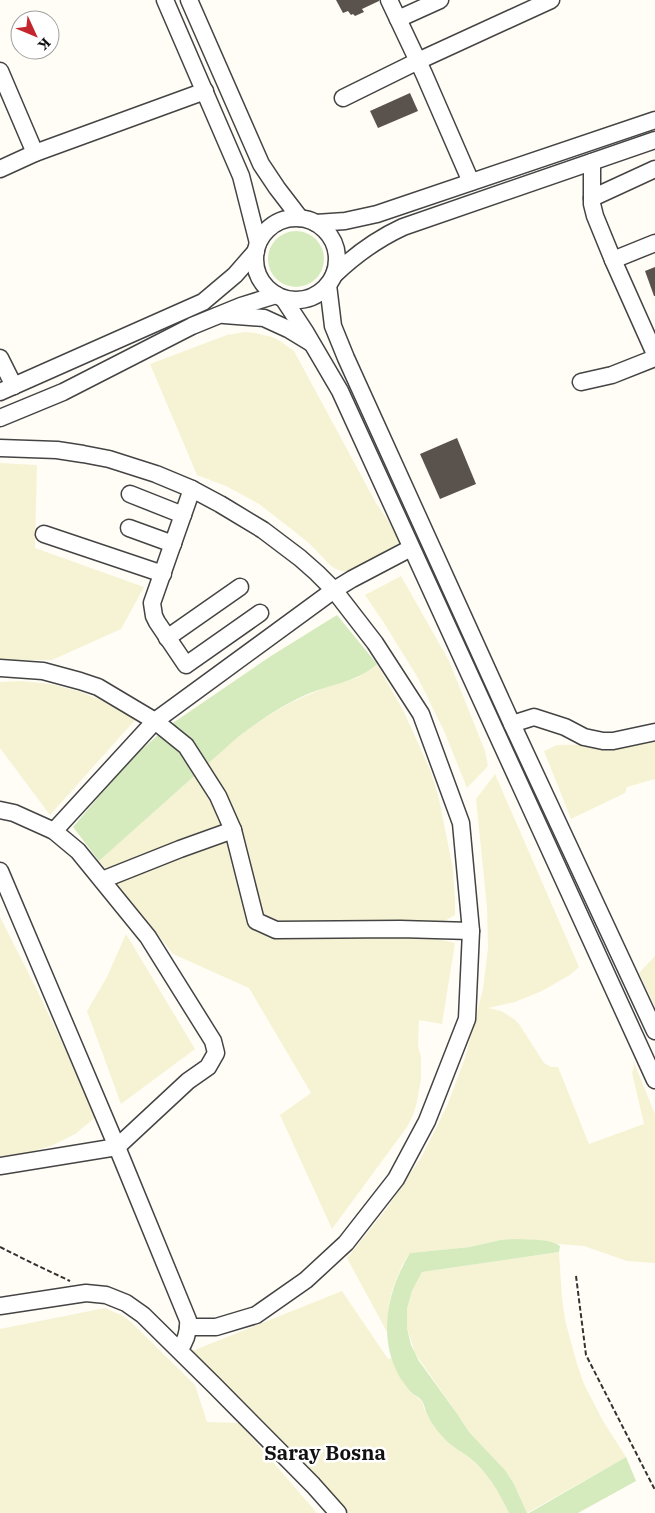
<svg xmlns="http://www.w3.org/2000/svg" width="655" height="1513" viewBox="0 0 655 1513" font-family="'IBM Plex Serif',serif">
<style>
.farmland{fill:#f6f3d4}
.green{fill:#d5ebbd}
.building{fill:#5a524d}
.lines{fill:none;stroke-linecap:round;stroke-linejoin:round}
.minor-casing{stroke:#444;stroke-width:19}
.path{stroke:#333;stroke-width:2;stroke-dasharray:5 2.5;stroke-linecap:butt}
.minor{stroke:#fff;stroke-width:16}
.labels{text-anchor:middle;stroke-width:5;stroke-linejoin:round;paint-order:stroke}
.district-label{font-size:20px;font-weight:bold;fill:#111;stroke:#fff}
</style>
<rect width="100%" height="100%" fill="#fffdf5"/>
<g class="farmland">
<polygon points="245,332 255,333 272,337 280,341 294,351 376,503 402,541 348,573 336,569 331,566 311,545 294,531 259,504 226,486 197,475 150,364 227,335"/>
<polygon points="0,463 37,465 35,548 144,587 121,629 52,660 0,660"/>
<polygon points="401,576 449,661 485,751 488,766 467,788 445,733 418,678 384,623 365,595"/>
<polygon points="377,664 404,712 431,772 439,799 453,869 455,900 455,915 420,935 455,943 442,1024 419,1020 418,1046 421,1057 421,1079 417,1102 413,1115 407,1127 332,1229 280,1115 311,1093 249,988 173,954 99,861 238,737 254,724 290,703 326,687 357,678 370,670"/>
<polygon points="21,681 50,684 78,691 108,703 135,720 50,815 0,748 0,682"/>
<polygon points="655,735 655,779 627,787 625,793 571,819 544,751 557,745 611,744"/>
<polygon points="495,774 579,967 570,975 542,991 515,1002 488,1008 501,1011 514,1019 519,1024 544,1063 551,1067 558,1067 589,1144 644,1124 632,1073 634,1067 633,1060 655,1114 655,1263 627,1261 584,1246 558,1244 531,1240 500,1240 470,1247 410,1253 402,1265 392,1291 389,1305 387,1332 347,1258 388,1207 422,1156 447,1106 465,1058 483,989 488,948 487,908 476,799"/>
<polygon points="0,917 36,988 97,1116 75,1134 51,1146 25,1153 0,1157"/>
<polygon points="126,934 195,1049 121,1104 87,1011 107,977"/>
<polygon points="655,956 655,1007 639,973"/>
<polygon points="559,1252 562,1298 565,1320 577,1364 584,1384 603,1421 626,1457 527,1513 514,1484 505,1470 469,1432 458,1415 415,1353 407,1328 407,1309 412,1291 422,1272"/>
<polygon points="342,1291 388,1359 392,1358 400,1377 413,1394 422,1402 425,1411 435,1427 451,1445 470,1458 487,1475 501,1496 509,1513 347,1513 192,1351"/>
<polygon points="105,1308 123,1316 131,1322 195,1385 207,1422 239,1423 317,1513 0,1513 0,1329"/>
</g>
<g class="green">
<circle cx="296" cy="259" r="28"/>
<path d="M337,615L377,664C359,681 333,684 310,693C284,704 260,720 238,737L99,861L73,827L129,761L167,727L271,656Z"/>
<path d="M515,1239C529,1240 549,1238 560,1246L559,1252L422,1272L412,1291L407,1309V1328L411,1345L419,1361L458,1415L469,1432L505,1470L514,1484L527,1513H509C499,1492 488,1473 470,1458C461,1451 450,1446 443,1437C436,1430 430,1421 426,1412C425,1408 424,1404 422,1401C420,1398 416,1396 413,1394C408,1389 403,1382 399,1376C377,1336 388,1289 410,1253L470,1247L500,1240Z"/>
<polygon points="626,1457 636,1481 578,1513 529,1513"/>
</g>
<g class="building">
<polygon points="336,0 379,0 379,1 362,9 364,12 355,16 353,14 351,15 348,11 343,13"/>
<polygon points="410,93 418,111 378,128 370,111"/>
<polygon points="655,267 655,296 654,296 645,271"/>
<polygon points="457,438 476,484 440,499 420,454"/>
</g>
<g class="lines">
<g class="minor-casing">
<g id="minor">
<polyline points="165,0 241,176 258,243"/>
<polyline points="189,0 261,164 277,188 300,218"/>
<polyline points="389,0 424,74 471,182"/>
<polyline points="398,19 440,0"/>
<polyline points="0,71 35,153"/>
<polyline points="343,98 418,61 551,0"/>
<polyline points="592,162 592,204 595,216 613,260 655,354"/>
<polyline points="0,169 35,153 205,91"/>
<polyline points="592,198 655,169"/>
<circle cx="296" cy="259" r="41"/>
<polyline points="316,223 345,221 377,214 655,120"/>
<polyline points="613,260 655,243"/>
<path d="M334,275C355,255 377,239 403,227L655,140"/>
<polyline points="328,285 333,326 346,358 512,724 655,1031"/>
<polyline points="283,298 306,333 340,391 655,1080"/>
<polyline points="224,315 264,318 288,329 311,343"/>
<polyline points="0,358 14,386"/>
<polyline points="581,382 612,375 655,358"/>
<polyline points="0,392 203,302 235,275 256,251"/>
<polyline points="0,418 63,392 192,326 241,306 276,295"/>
<polyline points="0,448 57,450 83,454 109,459 156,474 192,489 220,504 263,530 300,558 317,573 334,590 375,643 421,714 461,823 471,931 467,1019 427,1121 396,1179 346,1243 306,1280 256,1315 216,1327 188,1327"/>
<polyline points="192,489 152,603 154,616 157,622 186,665 260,613"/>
<polyline points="130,494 183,515"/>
<polyline points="129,528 173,544"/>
<polyline points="44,534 163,574"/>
<polyline points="167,638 240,587"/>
<polyline points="0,668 43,671 80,681 98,687 155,721 186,746 218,796 233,830 256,921 276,930 400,929 471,931"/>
<polyline points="512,724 534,717 565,727 584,737 603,741 613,741 655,732"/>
<polyline points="0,810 14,813 54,831 78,851 148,937 213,1041 216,1053 208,1067 188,1081 117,1147 0,1166"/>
<polyline points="54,831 155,721 334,590 352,579 411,548"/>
<path d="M0,871L117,1147L188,1320C189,1332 186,1341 179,1350"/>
<polyline points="102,880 180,849 233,830"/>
<polyline points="0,1306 86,1293 106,1295 126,1303 143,1315 214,1385 313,1485 338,1513"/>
</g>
</g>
<g class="path">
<polyline points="0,1247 32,1263 70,1281"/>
<polyline points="576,1276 586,1355 655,1490"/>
</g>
<use href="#minor" class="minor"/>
</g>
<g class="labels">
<g class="district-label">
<text x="325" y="1460">Saray Bosna</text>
</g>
</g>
<g transform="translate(35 35) rotate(134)"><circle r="24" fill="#ffffff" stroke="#a0a0a0"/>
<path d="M0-4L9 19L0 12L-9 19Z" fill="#c4262e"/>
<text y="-8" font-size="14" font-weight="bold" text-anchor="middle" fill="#111111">K</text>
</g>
</svg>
